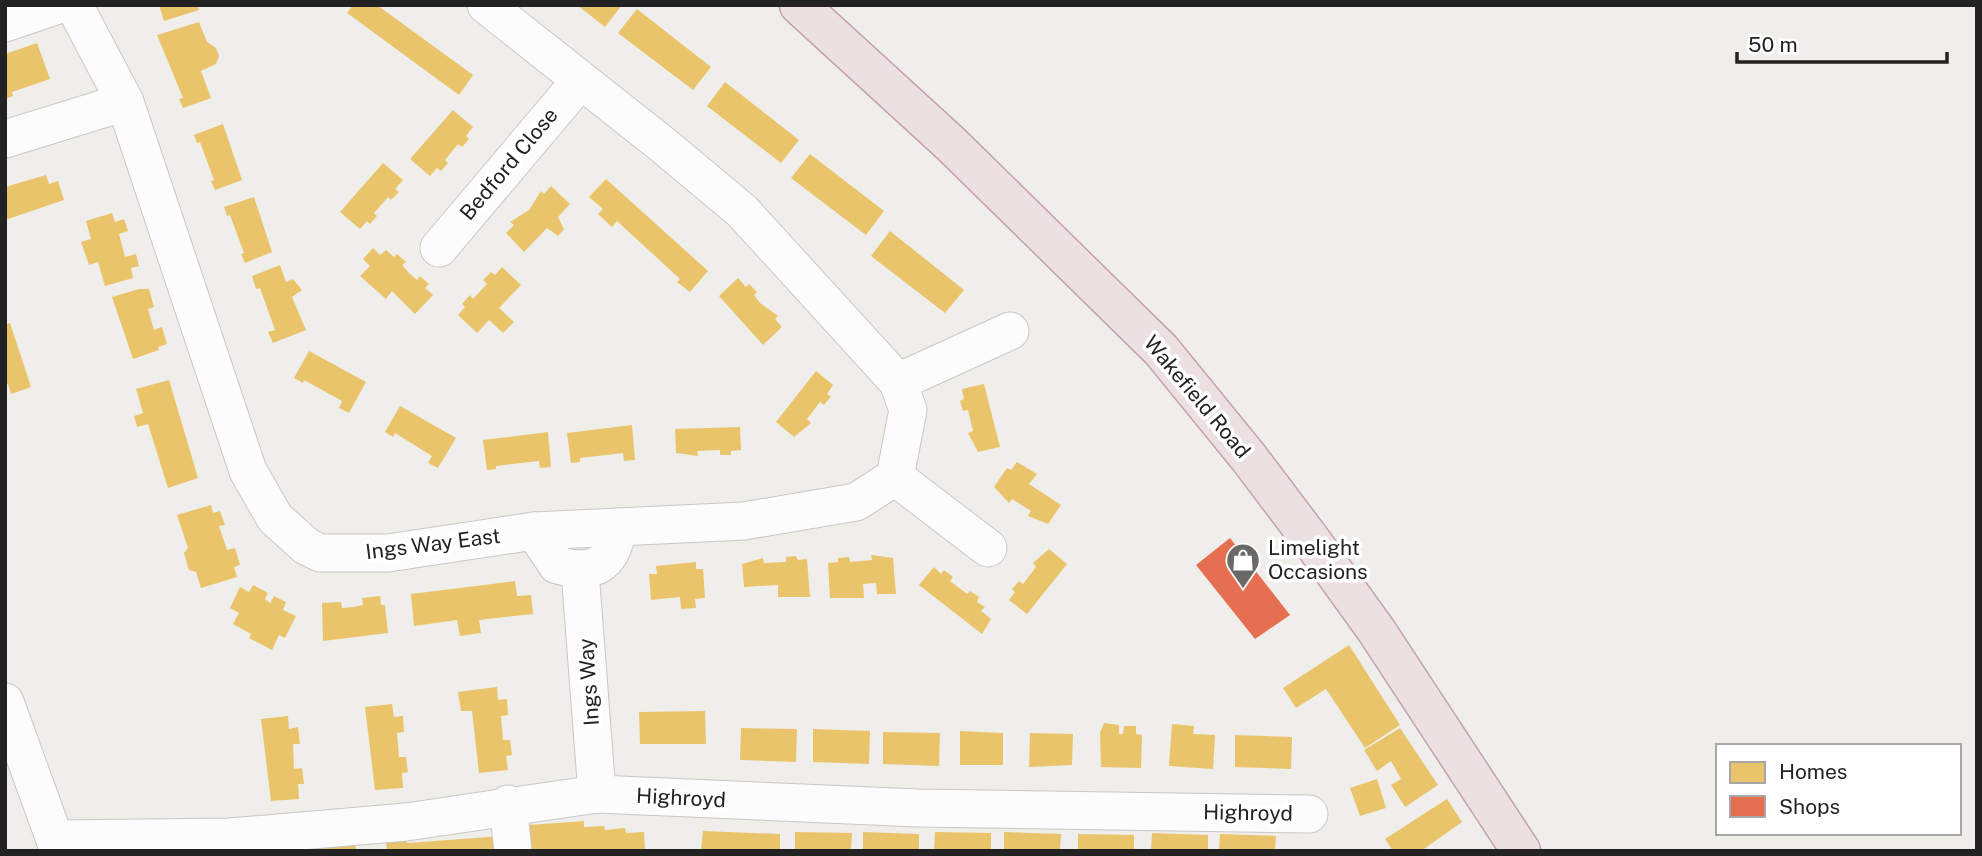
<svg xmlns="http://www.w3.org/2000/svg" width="1982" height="856" viewBox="0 0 1982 856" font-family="'Public Sans',sans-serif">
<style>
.homes{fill:#e9c46a}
.shops{fill:#e76f51}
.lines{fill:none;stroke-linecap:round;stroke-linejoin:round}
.minor-casing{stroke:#c9c8c7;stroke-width:39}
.highway-casing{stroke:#c5a2ac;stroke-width:41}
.minor{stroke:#fdfcfc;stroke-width:37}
.highway{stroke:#ece0e2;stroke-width:38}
.labels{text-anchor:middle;stroke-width:7;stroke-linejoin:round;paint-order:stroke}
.street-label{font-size:21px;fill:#222;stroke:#fff}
.poi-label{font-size:21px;fill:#222;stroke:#fff;text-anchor:start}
</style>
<rect width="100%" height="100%" fill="#f0eeeb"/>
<g class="homes">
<polygon points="159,5 197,5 199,10 164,21"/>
<polygon points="353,5 377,5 473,75 459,95 347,13"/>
<polygon points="577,5 622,5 605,27"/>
<polygon points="637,9 711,67 693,90 618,33"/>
<polygon points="199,22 207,42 216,48 219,56 216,64 201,71 211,98 183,108 179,99 183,98 157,35"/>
<polygon points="37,43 50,79 12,92 13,96 5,99 5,54"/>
<polygon points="725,82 799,140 781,163 707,106"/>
<polygon points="453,110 473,127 466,136 469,139 462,147 458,144 445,160 448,163 441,171 437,168 430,176 410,159"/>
<polygon points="223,124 242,180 215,190 211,181 214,180 200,142 197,143 194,135"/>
<polygon points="810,154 884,211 866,235 791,178"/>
<polygon points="383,163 403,180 395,189 399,192 391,200 388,197 374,213 377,216 370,224 367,221 360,229 340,212"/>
<polygon points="46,175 49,184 58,181 64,200 5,220 5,187"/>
<polygon points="606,179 708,271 690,292 677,282 680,279 617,221 612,227 598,214 603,209 589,197"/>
<polygon points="551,186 570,204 558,217 564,229 558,236 547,228 524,252 506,233 514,225 510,222 529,210 541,191 544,194"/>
<polygon points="254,197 272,252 245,263 241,254 244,253 230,215 227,216 224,207"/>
<polygon points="112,213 115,222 124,219 128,231 119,234 125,257 136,254 139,266 131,268 133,278 105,286 98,262 89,265 81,242 91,239 86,221"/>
<polygon points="890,231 964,290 945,313 871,256"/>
<polygon points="373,248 380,255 386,250 394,257 397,254 406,262 402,265 409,273 417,280 420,276 429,284 425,288 433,295 415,314 392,291 386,299 360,276 370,266 363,259"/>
<polygon points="280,265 286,282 293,279 302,290 292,297 306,330 273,343 268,332 275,330 260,288 256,289 252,276"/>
<polygon points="502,267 521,285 499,308 514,322 503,333 489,320 477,333 458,315 465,307 462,304 470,295 473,299 487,284 483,280 491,272 495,275"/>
<polygon points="738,278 746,287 749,284 757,292 754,295 760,303 778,316 775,319 782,327 763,345 719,296"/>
<polygon points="139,289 149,289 154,307 148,309 154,330 162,327 167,344 158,347 159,350 133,359 112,297"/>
<polygon points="10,323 31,387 11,394 8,384 5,385 5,325"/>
<polygon points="309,351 366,382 349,413 339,408 342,401 304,380 303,383 294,378"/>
<polygon points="816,371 833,385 827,394 831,396 824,405 820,402 807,419 811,423 794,437 776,422"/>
<polygon points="169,380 198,478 168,488 148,424 137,427 134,416 143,413 136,389"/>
<polygon points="984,384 1000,447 978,452 968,433 973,431 968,410 963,411 960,401 964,399 962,389"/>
<polygon points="400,406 456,438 438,468 428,463 432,456 395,433 393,437 385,432"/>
<polygon points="632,425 635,460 624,461 623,453 580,458 580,462 571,463 567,433"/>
<polygon points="740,427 741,450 731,451 731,455 720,455 720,450 697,451 698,456 676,453 675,429"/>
<polygon points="548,432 551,467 540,468 539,461 496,466 496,469 487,470 483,440"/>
<polygon points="1017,462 1037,474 1029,484 1061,505 1048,524 1028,516 1031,511 1012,499 1009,503 994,487 1007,468 1011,470"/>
<polygon points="211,505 213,513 220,511 225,525 219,526 227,550 235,548 240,565 234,567 237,577 201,588 196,572 189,570 184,553 188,548 177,515"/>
<polygon points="1049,549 1067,564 1027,614 1009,600 1015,592 1012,589 1019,581 1023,584 1036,567 1033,563"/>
<polygon points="871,555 893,558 896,594 877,594 876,583 863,584 864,598 830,598 828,563 838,562 838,558 849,557 850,562 872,560"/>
<polygon points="796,556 798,560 807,559 810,597 778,597 778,585 744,587 742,564 763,558 764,563 786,562 786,557"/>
<polygon points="696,562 696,569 703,569 705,598 695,599 696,608 681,609 680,597 651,600 649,574 657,574 656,566"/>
<polygon points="934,567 941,574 944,570 953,577 950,581 967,594 970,591 979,597 977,602 985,607 981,611 991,619 982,634 919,585"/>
<polygon points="515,581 517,596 531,595 533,614 479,620 481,633 460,636 457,620 414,626 411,594"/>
<polygon points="253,585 268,593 265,599 270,603 274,596 286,602 283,610 296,616 285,638 279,635 272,650 249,638 251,634 233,624 239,613 230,608 240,587 249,592"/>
<polygon points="380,596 381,605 385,605 388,633 323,641 322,603 341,602 342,608 354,607 363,605 362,598"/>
<polygon points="1349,645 1400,725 1365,748 1326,689 1296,708 1283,688"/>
<polygon points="497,687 498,700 507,699 508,715 501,716 503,740 510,740 512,755 506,756 508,770 479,773 472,711 461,711 458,692"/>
<polygon points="392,704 394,717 403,716 404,732 397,733 399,757 406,757 408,772 402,773 403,788 375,790 365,707"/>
<polygon points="705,711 706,744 640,744 639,712"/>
<polygon points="288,716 289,729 298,727 300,744 293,744 294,769 302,768 304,784 298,784 299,799 271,801 261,719"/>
<polygon points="1104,723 1119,725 1119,734 1123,734 1124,726 1136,726 1136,734 1142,735 1141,768 1101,767 1100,733"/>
<polygon points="1172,724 1194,726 1193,734 1215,735 1213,769 1169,766"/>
<polygon points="741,728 797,729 796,762 740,760"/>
<polygon points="1400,728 1438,785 1405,807 1391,785 1401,779 1391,761 1377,771 1364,750"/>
<polygon points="813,729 870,731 869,764 813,762"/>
<polygon points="960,731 1003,733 1003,765 960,765"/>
<polygon points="883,732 940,733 939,766 883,764"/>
<polygon points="1030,733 1073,734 1072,765 1029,767"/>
<polygon points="1235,735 1292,737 1291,769 1235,767"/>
<polygon points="1377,779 1386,808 1360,816 1350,788"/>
<polygon points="1447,799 1462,822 1421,851 1393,851 1385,839"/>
<polygon points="584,821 584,827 604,826 605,830 625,828 626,833 644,832 645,851 531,851 529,825"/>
<polygon points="703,831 780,834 780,851 701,851"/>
<polygon points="795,832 852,833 851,851 795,851"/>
<polygon points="863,832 919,834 919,851 863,851"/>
<polygon points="935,832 991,833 991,851 934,851"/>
<polygon points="1004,832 1061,834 1060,851 1004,851"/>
<polygon points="1152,833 1208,835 1208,851 1151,851"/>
<polygon points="1078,834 1134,835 1134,851 1078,851"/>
<polygon points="1220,834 1276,836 1275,851 1219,851"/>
<polygon points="503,836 504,851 387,851 386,841 406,840 407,843"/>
<polygon points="355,842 356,851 317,851 317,845"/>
</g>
<polygon class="shops" points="1230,538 1290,615 1255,639 1196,565"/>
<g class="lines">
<g class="minor-casing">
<g id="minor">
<polyline points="74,5 125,102 248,471 275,518 306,546 320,553 388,553 534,531 744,521 856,502 895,477 908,410 898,382 742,211 663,145 486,5"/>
<polyline points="5,23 58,5"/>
<polyline points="5,139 125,102"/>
<polyline points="439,248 580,81"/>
<polyline points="898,382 1010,331"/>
<polyline points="895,477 988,548"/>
<path d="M534,531L557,565C594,575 612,566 618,527"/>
<polyline points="580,571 597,794"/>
<polyline points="5,702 59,851"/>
<polyline points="508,804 513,851"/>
<polyline points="57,839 230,837 406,822 597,794 918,808 1309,814"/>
</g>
</g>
<g class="highway-casing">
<polyline id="highway" points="799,5 951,144 1161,350 1249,458 1311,540 1376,630 1521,851"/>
</g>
<use href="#minor" class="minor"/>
<use href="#highway" class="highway"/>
</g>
<defs>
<g id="shop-pin" transform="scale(1.75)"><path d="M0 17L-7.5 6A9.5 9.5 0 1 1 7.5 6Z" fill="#6a6968" stroke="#fff"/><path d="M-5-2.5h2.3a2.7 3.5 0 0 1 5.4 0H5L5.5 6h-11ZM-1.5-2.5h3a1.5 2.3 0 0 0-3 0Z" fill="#fff"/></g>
</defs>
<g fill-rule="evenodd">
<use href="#shop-pin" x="1243" y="560"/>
</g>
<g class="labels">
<g class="street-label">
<text transform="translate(509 164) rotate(-50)" y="7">Bedford Close</text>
<text transform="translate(1197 397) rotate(50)" y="7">Wakefield Road</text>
<text transform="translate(433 544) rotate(-7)" y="7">Ings Way East</text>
<text transform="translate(589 682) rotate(-94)" y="7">Ings Way</text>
<text transform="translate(681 798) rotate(3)" y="7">Highroyd</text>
<text transform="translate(1248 813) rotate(1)" y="7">Highroyd</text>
</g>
<g class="poi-label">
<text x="1268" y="555">Limelight<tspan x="1268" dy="24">Occasions</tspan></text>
</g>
</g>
<rect width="1982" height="856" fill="none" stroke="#222222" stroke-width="14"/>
<rect x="1716" y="744" width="245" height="91" fill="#ffffff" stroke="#a7a7a7" stroke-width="2"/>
<rect x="1730" y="762" width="35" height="21" fill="#e9c46a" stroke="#a7a7a7" stroke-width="2"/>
<text x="1779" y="779" font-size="21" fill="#222222">Homes</text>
<rect x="1730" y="796" width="35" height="21" fill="#e76f51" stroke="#a7a7a7" stroke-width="2"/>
<text x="1779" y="814" font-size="21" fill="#222222">Shops</text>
<path d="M1737 52v10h210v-10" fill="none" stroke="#222222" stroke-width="3.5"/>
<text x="1748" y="52" font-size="21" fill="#222222" stroke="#ffffff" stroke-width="5" paint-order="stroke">50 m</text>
</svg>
